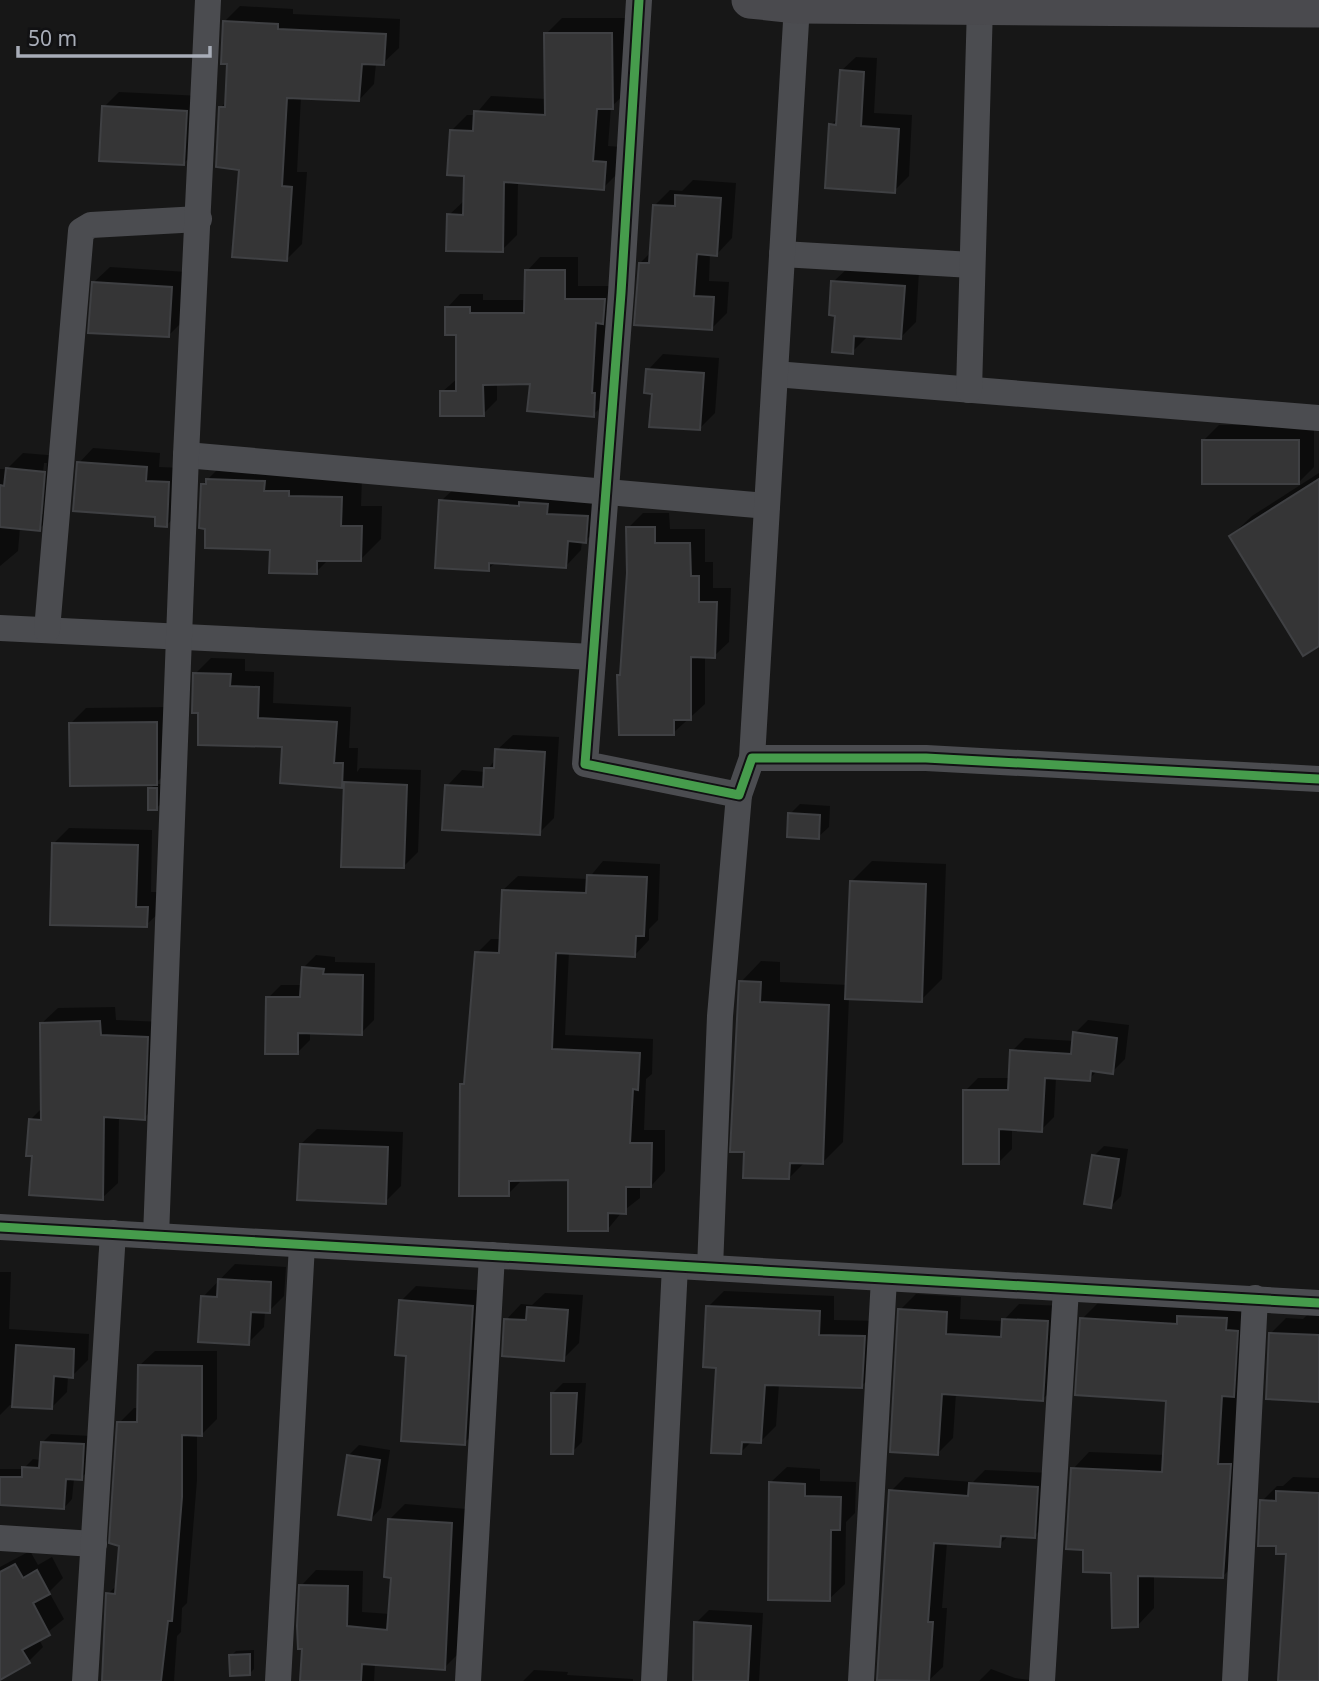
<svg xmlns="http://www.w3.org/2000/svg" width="1319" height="1681" viewBox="0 0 1319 1681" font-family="'Noto Sans',sans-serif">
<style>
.shadow{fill:#0007;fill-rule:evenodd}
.building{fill:#353536;stroke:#3f4043;stroke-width:2}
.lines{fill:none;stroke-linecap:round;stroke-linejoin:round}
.street{stroke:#4b4c50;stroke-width:26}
.secondary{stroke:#4a4a4e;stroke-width:37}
.cycleway-casing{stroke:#111113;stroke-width:13}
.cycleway{stroke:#469c4c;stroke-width:9}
</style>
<rect width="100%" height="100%" fill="#171717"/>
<g class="shadow">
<polygon points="240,6 293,9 293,14 400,19 399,48 383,63 376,63 374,84 359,100 301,97 297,172 307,172 302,244 287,259 240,168 220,108 227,101 229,63 224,22"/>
<polygon points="562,18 627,18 627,92 611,107 608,146 621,147 619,172 603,188 518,182 517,235 502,250 449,215 466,199 466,174 452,130 467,115 475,115 491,96 546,99 546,34"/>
<polygon points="856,57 877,58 874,113 912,115 909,176 894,191 831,125 839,117 841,71"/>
<polygon points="119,92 202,96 199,148 184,163 104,107"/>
<polygon points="693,180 736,183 732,238 717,254 710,253 709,281 729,282 727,313 711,329 640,263 651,252 655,205 670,190 682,191"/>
<polygon points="540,257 578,257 578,286 618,286 607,401 593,415 532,383 497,383 497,400 483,414 442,392 458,378 457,333 447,308 460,294 483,294 483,300 526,300 527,271"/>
<polygon points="110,267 187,272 184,320 168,336 94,282"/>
<polygon points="849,267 919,271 916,322 900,338 869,335 852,352 837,315 833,282"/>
<polygon points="663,354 719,358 715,413 699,429 648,370"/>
<polygon points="1219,425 1314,425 1314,467 1299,482 1203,441"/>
<polygon points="93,448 160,453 159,467 183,468 181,510 167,525 79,463"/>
<path d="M23,453L59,456L55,513L39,529L20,527L18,551L0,566V469H7ZM44,463H47L43,514H39Z"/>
<polygon points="223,464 362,477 361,506 382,506 381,539 360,560 329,559 316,572 272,548 202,485"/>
<polygon points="1319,473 1319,643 1231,536 1252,516"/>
<polygon points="457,486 603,501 601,525 585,541 582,541 581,550 566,566 496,562 488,569 441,501"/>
<polygon points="643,513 669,513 670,529 705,529 705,562 713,562 713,588 731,588 729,642 714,656 705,656 705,704 673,733 619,675 622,672 628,573 628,528"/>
<polygon points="211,658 245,659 245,671 274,672 273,703 351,707 349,748 358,748 357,772 360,768 421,770 418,852 403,867 343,865 346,782 341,786 284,745 200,711 195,674"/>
<polygon points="172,707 172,767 155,784 161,784 161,804 156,808 150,789 156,783 71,723 86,708"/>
<polygon points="513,735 559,737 554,818 539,833 447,786 462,770 486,772 497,757 497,750"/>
<polygon points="800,804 830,806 829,827 818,837 790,814"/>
<polygon points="69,828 152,830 151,892 163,892 162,910 146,925 54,843"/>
<polygon points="603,861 660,864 658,920 649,929 649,940 635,955 569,951 565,1035 653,1039 652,1074 646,1079 644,1130 665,1130 665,1171 651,1186 640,1186 640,1198 622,1212 607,1230 570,1178 523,1179 508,1194 462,1085 466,1081 477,953 491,939 502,939 503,890 518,876 588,879"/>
<polygon points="872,861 946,864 942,979 921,1000 849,997 843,1142 823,1162 805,1162 789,1178 741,982 761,961 780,962 780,982 848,985 851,882"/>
<polygon points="316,955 335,957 335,962 375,963 374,1020 361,1033 310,1032 310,1040 297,1053 268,998 281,985 302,985 303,968"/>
<polygon points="115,1007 116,1020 163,1022 160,1102 144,1118 119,1116 118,1183 102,1198 34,1155 30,1120 43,1107 42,1023 58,1008"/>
<polygon points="1088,1020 1129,1025 1125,1059 1112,1072 1098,1070 1089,1079 1056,1077 1054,1117 1041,1130 1012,1128 1012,1149 999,1162 965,1091 978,1078 1010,1078 1012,1051 1025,1038 1074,1041 1075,1033"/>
<polygon points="317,1129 403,1132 401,1186 385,1202 301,1144"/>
<polygon points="1104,1146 1128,1149 1121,1196 1111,1206 1094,1156"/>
<polygon points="235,1264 286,1267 284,1296 269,1311 265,1311 264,1327 248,1343 203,1297"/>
<polygon points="0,1272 11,1272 9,1329 89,1334 88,1360 72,1376 68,1376 67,1392 51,1408 10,1405 0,1415"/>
<polygon points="416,1286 488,1291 480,1428 464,1443 408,1355 401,1301"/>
<polygon points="724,1291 834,1296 834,1320 880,1321 877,1371 861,1386 779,1384 776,1426 760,1442 752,1441 740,1453 718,1366 708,1307"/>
<polygon points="545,1293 583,1295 579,1343 563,1359 506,1320 521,1304 532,1305"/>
<polygon points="916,1294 961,1297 960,1319 1003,1321 1019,1304 1063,1306 1058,1383 1043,1399 956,1393 953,1438 938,1453 900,1310"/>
<polygon points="1099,1302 1243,1302 1240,1559 1223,1576 1154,1575 1154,1608 1138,1625 1113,1571 1085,1548 1073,1469 1089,1452 1165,1455 1168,1399 1082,1319"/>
<polygon points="1318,1304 1319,1304 1319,1400 1271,1333 1286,1318 1303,1319"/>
<polygon points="155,1351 217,1351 217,1419 201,1435 197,1434 197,1480 187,1603 182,1608 181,1632 177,1636 174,1681 103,1681 108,1594 117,1585 120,1544 119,1423 134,1408 139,1408 139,1366"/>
<polygon points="563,1383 586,1383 582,1442 572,1452 553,1393"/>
<polygon points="51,1434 92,1436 90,1469 81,1478 74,1478 72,1499 64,1508 0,1505 0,1469 23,1469 33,1459 41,1460 43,1442"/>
<polygon points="359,1445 390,1450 381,1508 371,1519 349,1455"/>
<polygon points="787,1467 820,1469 820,1481 856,1482 855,1513 846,1522 845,1584 829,1599 771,1482"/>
<polygon points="985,1470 1052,1473 1049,1521 1034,1536 1010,1534 999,1545 947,1542 942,1608 947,1608 943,1667 928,1681 879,1678 891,1491 905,1477 973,1482"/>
<polygon points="1293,1477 1319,1478 1319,1681 1280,1681 1288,1553 1262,1501 1277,1486 1283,1486"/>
<polygon points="405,1504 467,1509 459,1653 444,1668 375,1663 374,1681 302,1681 304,1647 301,1586 316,1570 363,1571 362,1612 390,1614 393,1576 389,1520"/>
<polygon points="30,1551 38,1565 52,1557 63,1578 49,1592 64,1619 39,1639 43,1647 28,1662 0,1678 0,1567"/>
<polygon points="709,1610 763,1613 759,1681 693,1681 696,1623"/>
<polygon points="254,1650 254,1669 249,1674 231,1656 236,1651"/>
<polygon points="991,1669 1015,1678 1039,1681 979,1681"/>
<polygon points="534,1670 568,1672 567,1675 633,1679 633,1681 523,1681"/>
</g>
<g class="building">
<polygon points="223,21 278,24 278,29 386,34 384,65 362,64 359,101 287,98 282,186 292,187 287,261 232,257 239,170 216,167 219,107 225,107 227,64 221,64"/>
<polygon points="544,33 612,33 613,109 597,109 593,161 606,162 604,190 504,182 503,252 446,251 447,214 463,215 464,176 447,175 450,130 473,131 474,111 545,115"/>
<polygon points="840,70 864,72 861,126 899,129 895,193 825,188 829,124 836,125"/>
<polygon points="102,106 187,111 184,165 99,161"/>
<polygon points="675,195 721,198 717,256 697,254 694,296 714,297 712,330 634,325 639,263 649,263 653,205 675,206"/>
<polygon points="525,270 565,270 565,299 605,299 603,324 596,323 592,393 595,393 594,417 527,411 530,384 483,385 484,416 440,416 440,391 456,391 456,335 445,335 445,307 470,307 470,313 524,313"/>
<polygon points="831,281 905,286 901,339 854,336 853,354 832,352 835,316 829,315"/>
<polygon points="92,282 172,287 169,337 88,333"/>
<polygon points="646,369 704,373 700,430 649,427 652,394 644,393"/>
<rect x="1202" y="440" width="97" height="44"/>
<polygon points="77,462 147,467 146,481 169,482 167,527 155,526 155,517 73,511"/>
<polygon points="6,468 45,472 40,531 0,527 0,485 4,486"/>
<polygon points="206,479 265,481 264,491 289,491 289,496 342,497 341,526 362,526 361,561 317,561 317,574 269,573 270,550 205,548 205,529 199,528 201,484 206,484"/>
<polygon points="1319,479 1319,646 1303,656 1229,536"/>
<polygon points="439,500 519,506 519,502 548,504 547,514 588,516 586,543 568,541 566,568 489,563 489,571 435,568"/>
<polygon points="626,527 655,527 655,543 690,543 691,576 699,576 699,602 717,602 715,658 691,657 691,720 674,720 674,735 619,735 617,675 620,675 627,573"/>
<polygon points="193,673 231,674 230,686 259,687 258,718 337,722 334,763 343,763 342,788 280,783 282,747 198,745 198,713 192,713"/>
<polygon points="157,722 157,785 70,786 69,723"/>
<polygon points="495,749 545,752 540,835 442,830 445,785 483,787 484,768 494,768"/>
<polygon points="344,782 407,785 404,868 341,867"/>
<rect x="148" y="788" width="9" height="22"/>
<polygon points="788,813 820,815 819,839 787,837"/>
<polygon points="52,843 138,845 136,907 148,907 147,927 50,925"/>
<polygon points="587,875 647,877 644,936 636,936 635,957 556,953 552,1049 640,1053 638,1090 633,1089 630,1143 652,1143 651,1187 626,1187 626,1214 608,1213 608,1231 568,1231 568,1180 509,1181 509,1196 459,1196 460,1084 464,1084 475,952 499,953 502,890 586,893"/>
<polygon points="850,881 926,884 922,1002 845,999"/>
<polygon points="302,967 324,969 323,974 363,975 362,1035 298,1033 298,1054 265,1054 266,997 300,997"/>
<polygon points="739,981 761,982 760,1002 829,1005 823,1164 790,1163 789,1179 743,1178 744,1152 730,1152"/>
<polygon points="100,1021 101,1035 148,1037 145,1120 104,1117 103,1200 29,1195 32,1156 26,1156 29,1119 41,1120 40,1023"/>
<polygon points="1073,1032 1117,1038 1113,1074 1091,1071 1090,1081 1045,1078 1042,1132 999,1129 999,1164 963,1164 963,1090 1008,1090 1010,1050 1071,1054"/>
<polygon points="300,1144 388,1147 386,1204 297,1200"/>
<polygon points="1092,1155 1119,1159 1111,1208 1084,1204"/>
<polygon points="218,1279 271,1282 270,1313 251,1312 249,1345 198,1342 201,1296 217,1297"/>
<polygon points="399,1300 473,1306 465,1445 401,1441 406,1356 395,1355"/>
<polygon points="706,1306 820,1311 819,1335 865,1336 862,1388 765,1385 761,1443 742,1442 741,1454 711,1453 716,1368 703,1367"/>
<polygon points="527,1307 568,1310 564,1361 502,1356 504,1319 526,1320"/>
<polygon points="898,1309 947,1312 946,1334 1001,1337 1002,1319 1048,1321 1043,1401 942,1394 938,1455 890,1452"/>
<polygon points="1177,1316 1227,1318 1226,1330 1238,1331 1234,1397 1222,1396 1218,1464 1231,1464 1223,1578 1138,1576 1138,1627 1112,1628 1111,1573 1083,1572 1083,1550 1066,1549 1071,1468 1162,1472 1166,1401 1075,1395 1080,1318 1177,1324"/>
<polygon points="1269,1333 1319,1335 1319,1402 1266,1399"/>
<polygon points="16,1345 74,1349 73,1378 54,1376 52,1409 12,1407"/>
<polygon points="138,1365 202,1366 202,1436 182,1435 182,1497 172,1621 168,1621 161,1681 102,1681 106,1593 115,1594 119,1546 109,1543 117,1422 137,1422"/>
<polygon points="551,1393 577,1393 573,1454 551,1454"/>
<polygon points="41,1442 84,1444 82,1480 66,1479 64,1509 0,1505 0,1477 22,1477 22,1467 39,1468"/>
<polygon points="347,1455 380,1460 371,1520 338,1515"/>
<polygon points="769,1482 805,1484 805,1496 841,1497 840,1530 831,1530 830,1601 768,1600"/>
<polygon points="969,1483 1038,1487 1035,1538 1001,1536 1000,1547 934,1543 928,1622 933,1622 929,1681 877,1680 889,1490 968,1496"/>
<polygon points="1276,1491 1319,1493 1319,1681 1278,1681 1286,1554 1276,1554 1276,1546 1258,1546 1260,1500 1276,1501"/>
<polygon points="388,1519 452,1523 445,1670 362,1664 361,1681 300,1681 302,1649 298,1649 297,1626 299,1585 348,1586 347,1626 387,1630 391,1578 384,1577"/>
<polygon points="15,1564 23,1578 37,1570 50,1594 33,1603 50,1635 22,1650 30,1663 0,1680 0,1572"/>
<polygon points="694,1622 751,1626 748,1681 693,1681"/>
<polygon points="250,1654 250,1675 230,1676 229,1655"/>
</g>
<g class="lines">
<g class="street">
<polyline points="639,0 621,293 585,764 739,795 752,758 926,758 1319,779"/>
<polyline points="782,254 972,265"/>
<polyline points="775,374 1319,418"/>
<polyline points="969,390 980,6"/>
<polyline points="186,455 767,506"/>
<polyline points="0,628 593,657"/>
<polyline points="47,630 81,231 91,225 199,219"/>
<polyline points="752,758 797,5"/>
<polyline points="0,1227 1319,1303"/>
<polyline points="156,1236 186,455 208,0"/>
<polyline points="710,1268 720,1016 739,795"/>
<polyline points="0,1538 94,1544"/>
<polyline points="85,1681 113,1233"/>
<polyline points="278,1681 302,1245"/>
<polyline points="468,1681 492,1255"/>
<polyline points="654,1681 675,1266"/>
<polyline points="861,1681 884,1279"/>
<polyline points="1042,1681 1066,1289"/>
<polyline points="1235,1681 1255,1298"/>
</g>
<polyline class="secondary" points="750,0 797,5 1319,9"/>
<g class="cycleway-casing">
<g id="cycleway">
<polyline points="639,0 621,293 585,764 739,795 752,758 926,758 1319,779"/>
<polyline points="0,1227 1319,1303"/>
</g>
</g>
<use href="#cycleway" class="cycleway"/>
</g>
<path d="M18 46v10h192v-10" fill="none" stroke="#a8adb8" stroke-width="3.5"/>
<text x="28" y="46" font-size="21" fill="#a8adb8" stroke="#111113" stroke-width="5" paint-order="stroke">50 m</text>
</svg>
